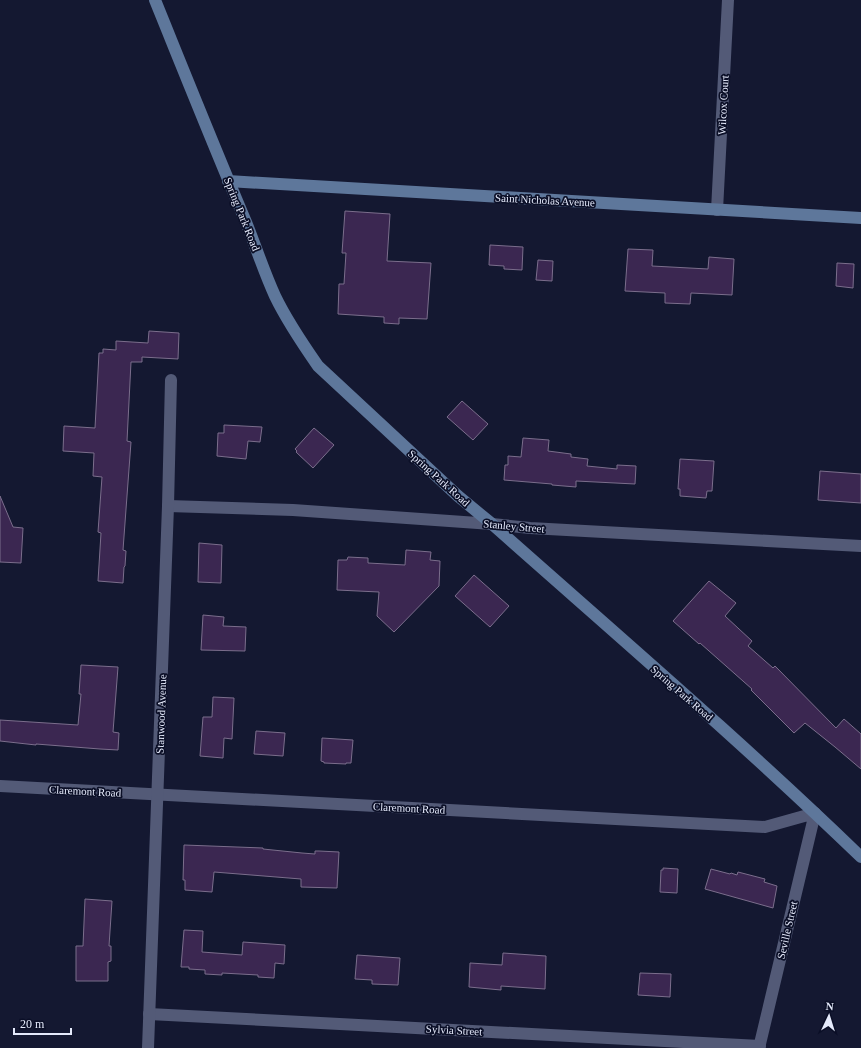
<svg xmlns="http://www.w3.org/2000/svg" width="861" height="1048" viewBox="0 0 861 1048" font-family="'Times New Roman',serif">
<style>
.building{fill:#3b2751;stroke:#7b6e8c}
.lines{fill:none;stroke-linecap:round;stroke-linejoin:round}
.street{stroke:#535a77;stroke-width:12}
.secondary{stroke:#5e779b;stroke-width:12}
.labels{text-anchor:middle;stroke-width:3.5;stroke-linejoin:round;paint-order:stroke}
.street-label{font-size:11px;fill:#e5eafb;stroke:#0b0f27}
</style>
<rect width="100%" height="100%" fill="#141831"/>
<g class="building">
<polygon points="345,211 390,214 387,261 431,263 427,319 399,318 399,324 384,323 384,317 338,314 339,284 344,284 346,253 342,253"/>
<polygon points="490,245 523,247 522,270 504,269 504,266 489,265"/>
<polygon points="628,249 653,250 652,266 708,269 709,257 734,259 732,295 691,293 690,304 665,303 665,293 625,291"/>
<polygon points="538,260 553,261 552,281 536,280"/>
<polygon points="837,263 854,264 853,288 836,286"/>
<polygon points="149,331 179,333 178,359 142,357 142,362 131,362 127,441 131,442 123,550 126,551 125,566 124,567 123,583 98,581 101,533 98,532 102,477 93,476 94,453 63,451 64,426 95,428 99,353 103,353 103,349 116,350 116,341 148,343"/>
<polygon points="462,401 488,424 473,440 447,417"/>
<polygon points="224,425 262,427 260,442 248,441 246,459 217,456 218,433 224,433"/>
<polygon points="314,428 334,445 313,468 296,452 297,451 295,449"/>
<polygon points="523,438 549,440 548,451 571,454 571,457 588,459 587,466 617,469 617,465 636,466 635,484 576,481 576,487 552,485 552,484 504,480 505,465 508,465 508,456 521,457"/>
<polygon points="680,459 714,461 712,491 707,491 706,498 680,496 680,489 678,489"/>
<polygon points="820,471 861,474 861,503 818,500"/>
<polygon points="0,496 13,527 23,528 21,563 0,562"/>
<polygon points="199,543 222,545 221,583 198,582"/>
<polygon points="406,550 431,552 430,560 440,561 439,586 394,632 377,616 379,592 337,590 338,560 347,560 348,557 368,558 368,563 405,565"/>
<polygon points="474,575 509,606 490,627 455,596"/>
<polygon points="709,581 736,603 725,616 752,641 748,646 773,668 775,666 836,728 844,719 861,734 861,769 835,747 805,723 794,733 751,690 752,689 700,643 699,644 673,621"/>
<polygon points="203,615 224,617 223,626 246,627 245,651 201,650"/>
<polygon points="81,665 118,667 113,732 119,733 118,750 100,749 36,744 36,745 0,741 0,720 78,725 81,694 79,694"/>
<polygon points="213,697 234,698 232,739 224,738 223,758 200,756 203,717 212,717"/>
<polygon points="256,731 285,733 283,756 254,754"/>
<polygon points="322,738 353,740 351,763 346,763 346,764 324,763 324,762 321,761"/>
<polygon points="184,845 263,848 263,849 302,853 315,854 315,851 319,851 339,852 337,888 301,887 301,879 214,872 212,892 185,890 185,880 183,880"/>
<polygon points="663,868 678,869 677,893 660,892 661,870 663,870"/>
<polygon points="711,869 730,874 731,873 737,875 738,872 765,879 764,882 777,886 773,908 705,889"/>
<polygon points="85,899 112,901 109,946 111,946 111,961 108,962 108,981 76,981 76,946 83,946"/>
<polygon points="184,930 203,931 202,952 242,955 243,942 285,945 284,964 275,963 274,978 258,977 258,975 222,973 222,975 205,974 205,970 189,969 189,967 181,967"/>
<polygon points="503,953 546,956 545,989 501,986 501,990 469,987 470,963 502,965"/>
<polygon points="357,955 400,958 398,985 372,984 372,980 355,979"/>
<polygon points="640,973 671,974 670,997 638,995"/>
</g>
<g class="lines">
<g class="street">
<polyline points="717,210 728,0"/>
<polyline points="168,506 293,510 492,524 530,528 861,546"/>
<polyline points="0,786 765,827 815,813 759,1048"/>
<polyline points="149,1014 760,1046"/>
<polyline points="148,1048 168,506 171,380"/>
</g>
<g class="secondary">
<path d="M155,0C185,74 215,149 246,222C256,247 264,272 275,296C287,321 302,343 318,366L458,496L492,524C616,634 742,742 861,857"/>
<polyline points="228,181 861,218"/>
</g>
</g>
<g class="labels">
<g class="street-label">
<text transform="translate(723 105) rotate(-87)" y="4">Wilcox Court</text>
<text transform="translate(545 200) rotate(3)" y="4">Saint Nicholas Avenue</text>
<text transform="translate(242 214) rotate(68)" y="4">Spring Park Road</text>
<text transform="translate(439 478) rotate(42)" y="4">Spring Park Road</text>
<text transform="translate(514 526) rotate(5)" y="4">Stanley Street</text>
<text transform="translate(682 693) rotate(41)" y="4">Spring Park Road</text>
<text transform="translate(161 714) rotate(-88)" y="4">Stanwood Avenue</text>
<text transform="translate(85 791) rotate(3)" y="4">Claremont Road</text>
<text transform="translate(409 808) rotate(3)" y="4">Claremont Road</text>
<text transform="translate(787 930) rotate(-77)" y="4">Seville Street</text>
<text transform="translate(454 1030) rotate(3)" y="4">Sylvia Street</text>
</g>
</g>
<g transform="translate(829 1016) rotate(4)" stroke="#0b0f27" stroke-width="3" paint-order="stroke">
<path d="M0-3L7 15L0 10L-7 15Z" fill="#e5eafb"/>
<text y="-6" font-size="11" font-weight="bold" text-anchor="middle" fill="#e5eafb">N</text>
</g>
<path d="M14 1028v6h57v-6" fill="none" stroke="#e5eafb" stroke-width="2"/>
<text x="20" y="1028" font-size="12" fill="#e5eafb" stroke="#0b0f27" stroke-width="3" paint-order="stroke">20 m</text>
</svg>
